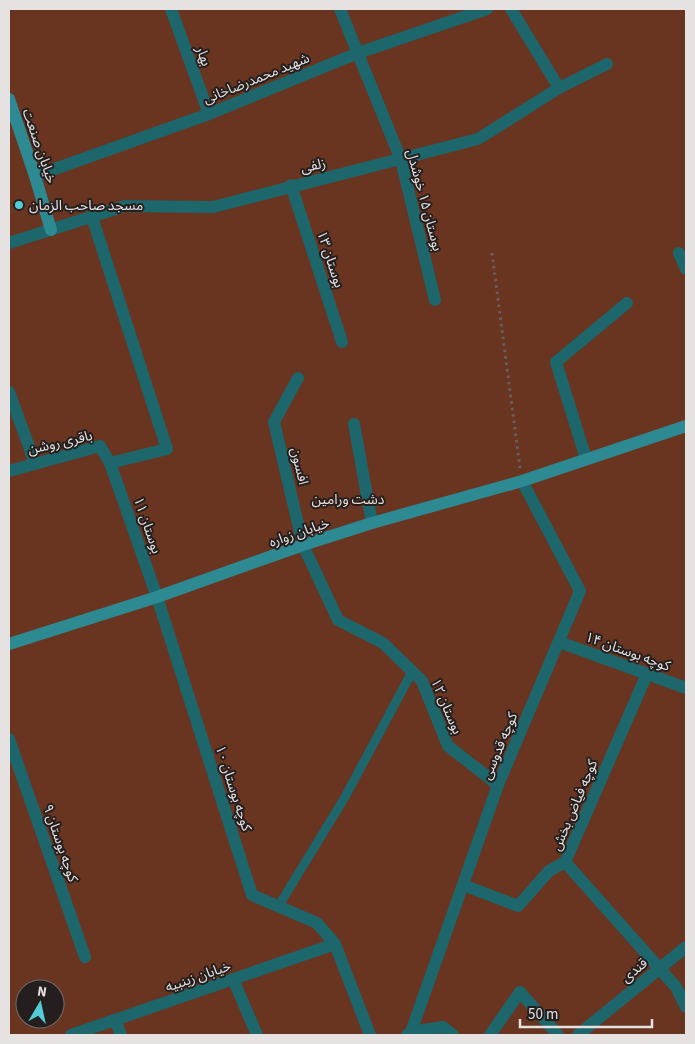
<svg xmlns="http://www.w3.org/2000/svg" width="695" height="1044" viewBox="0 0 695 1044" font-family="'Source Sans 3','Noto Sans Arabic',sans-serif">
<style>
.green{fill:#693521;fill-rule:evenodd}
.lines{fill:none;stroke-linecap:round;stroke-linejoin:round}
.path{stroke:#65605f;stroke-width:3;stroke-dasharray:2.5 4;stroke-linecap:butt}
.lane{stroke:#1c666c;stroke-width:9}
.street{stroke:#1c666c;stroke-width:12}
.secondary{stroke:#2e8a92;stroke-width:12}
.poi-dot{fill:#52ccd6;stroke:#241f1e;stroke-width:2}
.labels{text-anchor:middle;stroke-width:4;stroke-linejoin:round;paint-order:stroke}
.street-label{font-size:14px;fill:#e6e2e1;stroke:#241f1e}
.poi-label{font-size:14px;fill:#e6e2e1;stroke:#241f1e;text-anchor:start}
.park-label{font-size:14px;fill:#f1dcd5;stroke:#241f1e}
</style>
<rect width="100%" height="100%" fill="#241f1e"/>
<path class="green" d="M9,9H686V1035H9ZM25,989H55V1019H25Z"/>
<g class="lines">
<polyline class="path" points="492,253 520,468"/>
<polyline class="lane" points="278,907 345,797 412,672"/>
<g class="street">
<polyline points="171,9 209,114"/>
<polyline points="340,9 401,160 435,300"/>
<polyline points="511,9 559,88"/>
<polyline points="35,176 209,114 358,53 487,9"/>
<polyline points="291,185 342,342"/>
<polyline points="92,217 167,449 110,463"/>
<polyline points="9,243 125,206 213,207 478,139 559,88 607,64"/>
<polyline points="679,253 686,269"/>
<polyline points="298,378 274,422 303,545 338,620 383,643 422,681 448,746 498,785"/>
<polyline points="9,392 35,463"/>
<polyline points="354,424 372,523"/>
<polyline points="586,459 556,362 627,303"/>
<polyline points="9,471 100,446 110,463 157,597 252,895 317,923 335,944 370,1035"/>
<polyline points="559,642 686,688"/>
<polyline points="9,739 85,957"/>
<polyline points="565,862 676,987 686,1007"/>
<polyline points="463,885 518,906 549,871 565,862 647,674"/>
<polyline points="233,979 257,1035"/>
<polyline points="115,1020 121,1035"/>
<polyline points="411,1032 498,785 580,591 522,481"/>
<polyline points="71,1035 335,944"/>
<polyline points="407,1035 411,1032 443,1027 453,1035"/>
<polyline points="490,1035 520,992 558,1035"/>
<polyline points="578,1035 686,947"/>
</g>
<g class="secondary">
<polyline points="9,99 35,176 51,230"/>
<polyline points="9,644 157,597 303,545 372,523 522,481 686,426"/>
</g>
</g>
<circle class="poi-dot" cx="19" cy="205" r="5"/>
<g class="labels">
<g class="street-label">
<text transform="translate(204 56) rotate(70)" y="5">بهار</text>
<text transform="translate(256 78) rotate(-22)" y="5">شهید محمدرضاخانی</text>
<text transform="translate(40 146) rotate(71)" y="5">خیابان صنعت</text>
<text transform="translate(313 165) rotate(-13)" y="5">زلفی</text>
<text transform="translate(425 200) rotate(75)" y="5">بوستان ۱۵ خوشدل</text>
<text transform="translate(331 259) rotate(72)" y="5">بوستان ۱۳</text>
<text transform="translate(60 442) rotate(-13)" y="5">باقری روشن</text>
<text transform="translate(300 466) rotate(77)" y="5">افسون</text>
<text transform="translate(148 525) rotate(71)" y="5">بوستان ۱۱</text>
<text transform="translate(299 532) rotate(-19)" y="5">خیابان زواره</text>
<text transform="translate(628 651) rotate(20)" y="5">کوچه بوستان ۱۴</text>
<text transform="translate(447 706) rotate(67)" y="5">بوستان ۱۲</text>
<text transform="translate(499 746) rotate(-67)" y="5">کوچه قدوسی</text>
<text transform="translate(234 788) rotate(72)" y="5">کوچه بوستان ۱۰</text>
<text transform="translate(574 805) rotate(-67)" y="5">کوچه فیاض بخش</text>
<text transform="translate(61 843) rotate(71)" y="5">کوچه بوستان ۹</text>
<text transform="translate(634 970) rotate(-40)" y="5">قندی</text>
<text transform="translate(198 976) rotate(-19)" y="5">خیابان زینبیه</text>
</g>
<g class="poi-label">
<text x="29" y="210">مسجد صاحب الزمان</text>
</g>
<g class="park-label">
<text x="348" y="504">دشت ورامین</text>
</g>
</g>
<rect width="695" height="1044" fill="none" stroke="#e6e2e1" stroke-width="20"/>
<g transform="translate(40 1004) rotate(9)"><circle r="24" fill="#241f1e" stroke="#726d6c"/>
<path d="M0-4L9 19L0 12L-9 19Z" fill="#52ccd6"/>
<text y="-8" font-size="14" font-weight="bold" text-anchor="middle" fill="#e6e2e1">N</text>
</g>
<path d="M520 1019v8h132v-8" fill="none" stroke="#e6e2e1" stroke-width="2.5"/>
<text x="528" y="1019" font-size="15" fill="#e6e2e1" stroke="#241f1e" stroke-width="4" paint-order="stroke">50 m</text>
</svg>
